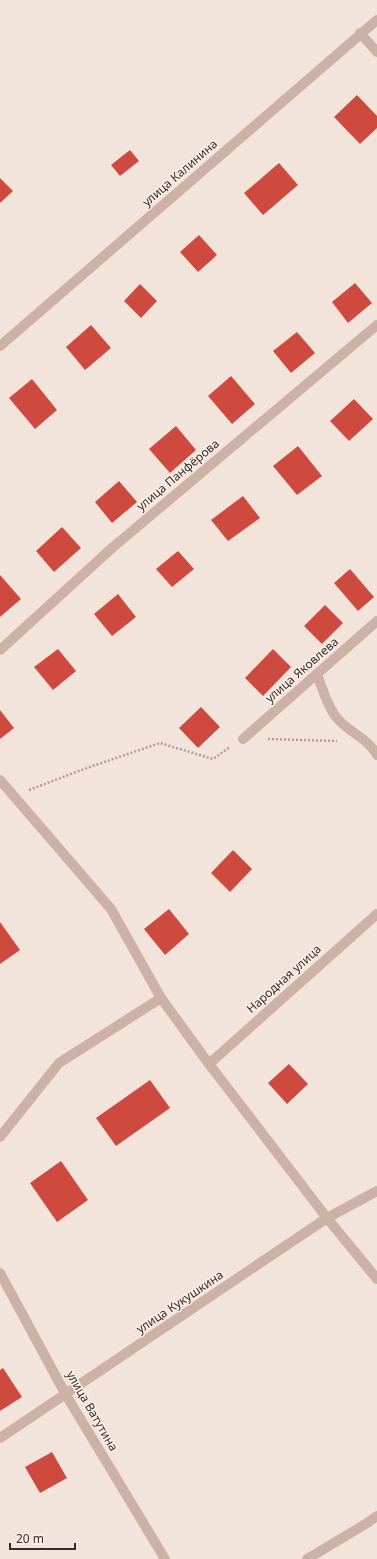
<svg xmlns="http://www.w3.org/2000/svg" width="377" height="1559" viewBox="0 0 377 1559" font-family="'Noto Sans',sans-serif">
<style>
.building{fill:#ce4a3f}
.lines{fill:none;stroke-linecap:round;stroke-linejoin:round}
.path{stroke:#b89b90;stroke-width:2.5;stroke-dasharray:2 2;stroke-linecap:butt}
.minor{stroke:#ccb1a6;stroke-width:10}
.labels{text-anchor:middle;stroke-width:3;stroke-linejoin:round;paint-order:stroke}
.street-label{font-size:12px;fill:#382a28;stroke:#fbefe8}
</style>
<rect width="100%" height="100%" fill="#f3e4db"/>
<g class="building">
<polygon points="357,95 377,116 377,128 360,144 334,117"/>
<polygon points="130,150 139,161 120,176 111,165"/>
<polygon points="279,163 298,185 263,215 244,193"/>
<polygon points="0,178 13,191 0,203"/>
<polygon points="199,235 217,255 198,272 180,252"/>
<polygon points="355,283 372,303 348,323 332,302"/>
<polygon points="140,284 157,301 141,318 124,301"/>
<polygon points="91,325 111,348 85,370 66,347"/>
<polygon points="297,332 315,353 291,373 273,351"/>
<polygon points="231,376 255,404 232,424 208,396"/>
<polygon points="32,379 57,410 35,429 9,398"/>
<polygon points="354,399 373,419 349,441 330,421"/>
<polygon points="176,426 196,450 170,473 149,449"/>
<polygon points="298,446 322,476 297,495 273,466"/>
<polygon points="119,481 137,502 112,523 95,502"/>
<polygon points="243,496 260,518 228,541 211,520"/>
<polygon points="62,527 81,548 54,572 36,551"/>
<polygon points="178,551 194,569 172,587 156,569"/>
<polygon points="350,569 374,597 358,611 334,583"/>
<polygon points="0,575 21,599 0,617"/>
<polygon points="118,594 136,617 112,636 94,614"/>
<polygon points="325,605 343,623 322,644 304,626"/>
<polygon points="58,649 76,671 53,690 34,667"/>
<polygon points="273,649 291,667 263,696 245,678"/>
<polygon points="201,707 220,727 198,748 179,728"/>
<polygon points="0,710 14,728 0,739"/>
<polygon points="233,850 252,869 230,892 211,873"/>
<polygon points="169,909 189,934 165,955 144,929"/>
<polygon points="0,922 20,950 0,964"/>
<polygon points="289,1064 308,1084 287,1104 268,1083"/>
<polygon points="150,1080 170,1108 116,1146 96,1118"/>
<polygon points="61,1161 88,1200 57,1222 30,1183"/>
<polygon points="3,1368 22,1397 0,1411 0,1370"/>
<polygon points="52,1452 67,1478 40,1493 25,1467"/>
</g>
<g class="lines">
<g class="path">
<polyline points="268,739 337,741"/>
<polyline points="29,790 84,769 160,743 213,759 230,747"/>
</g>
<g class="minor">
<polyline points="360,33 377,52"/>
<polyline points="0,346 377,20"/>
<polyline points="0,650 112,548 377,325"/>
<path d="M317,674C322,688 327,705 336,717C348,732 368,738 377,755"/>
<polyline points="243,739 377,621"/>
<polyline points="0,780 111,909 161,998 209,1064 327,1218 377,1279"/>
<polyline points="209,1064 377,914"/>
<polyline points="0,1137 59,1063 161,998"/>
<polyline points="0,1273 66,1395 165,1559"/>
<polyline points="0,1438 327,1218 377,1191"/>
<polyline points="307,1559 364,1525 377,1516"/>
</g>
</g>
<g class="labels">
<g class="street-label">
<text transform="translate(180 173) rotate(-41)" y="4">улица Калинина</text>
<text transform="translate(178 475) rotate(-40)" y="4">улица Панфёрова</text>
<text transform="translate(302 670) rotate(-41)" y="4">улица Яковлева</text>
<text transform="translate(284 979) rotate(-42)" y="4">Народная улица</text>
<text transform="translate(180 1302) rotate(-34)" y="4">улица Кукушкина</text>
<text transform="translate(92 1411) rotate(60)" y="4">улица Ватутина</text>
</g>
</g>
<path d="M10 1543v6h65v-6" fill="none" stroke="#382a28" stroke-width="2"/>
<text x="16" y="1543" font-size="12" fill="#382a28" stroke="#fbefe8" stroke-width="3" paint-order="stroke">20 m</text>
</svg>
